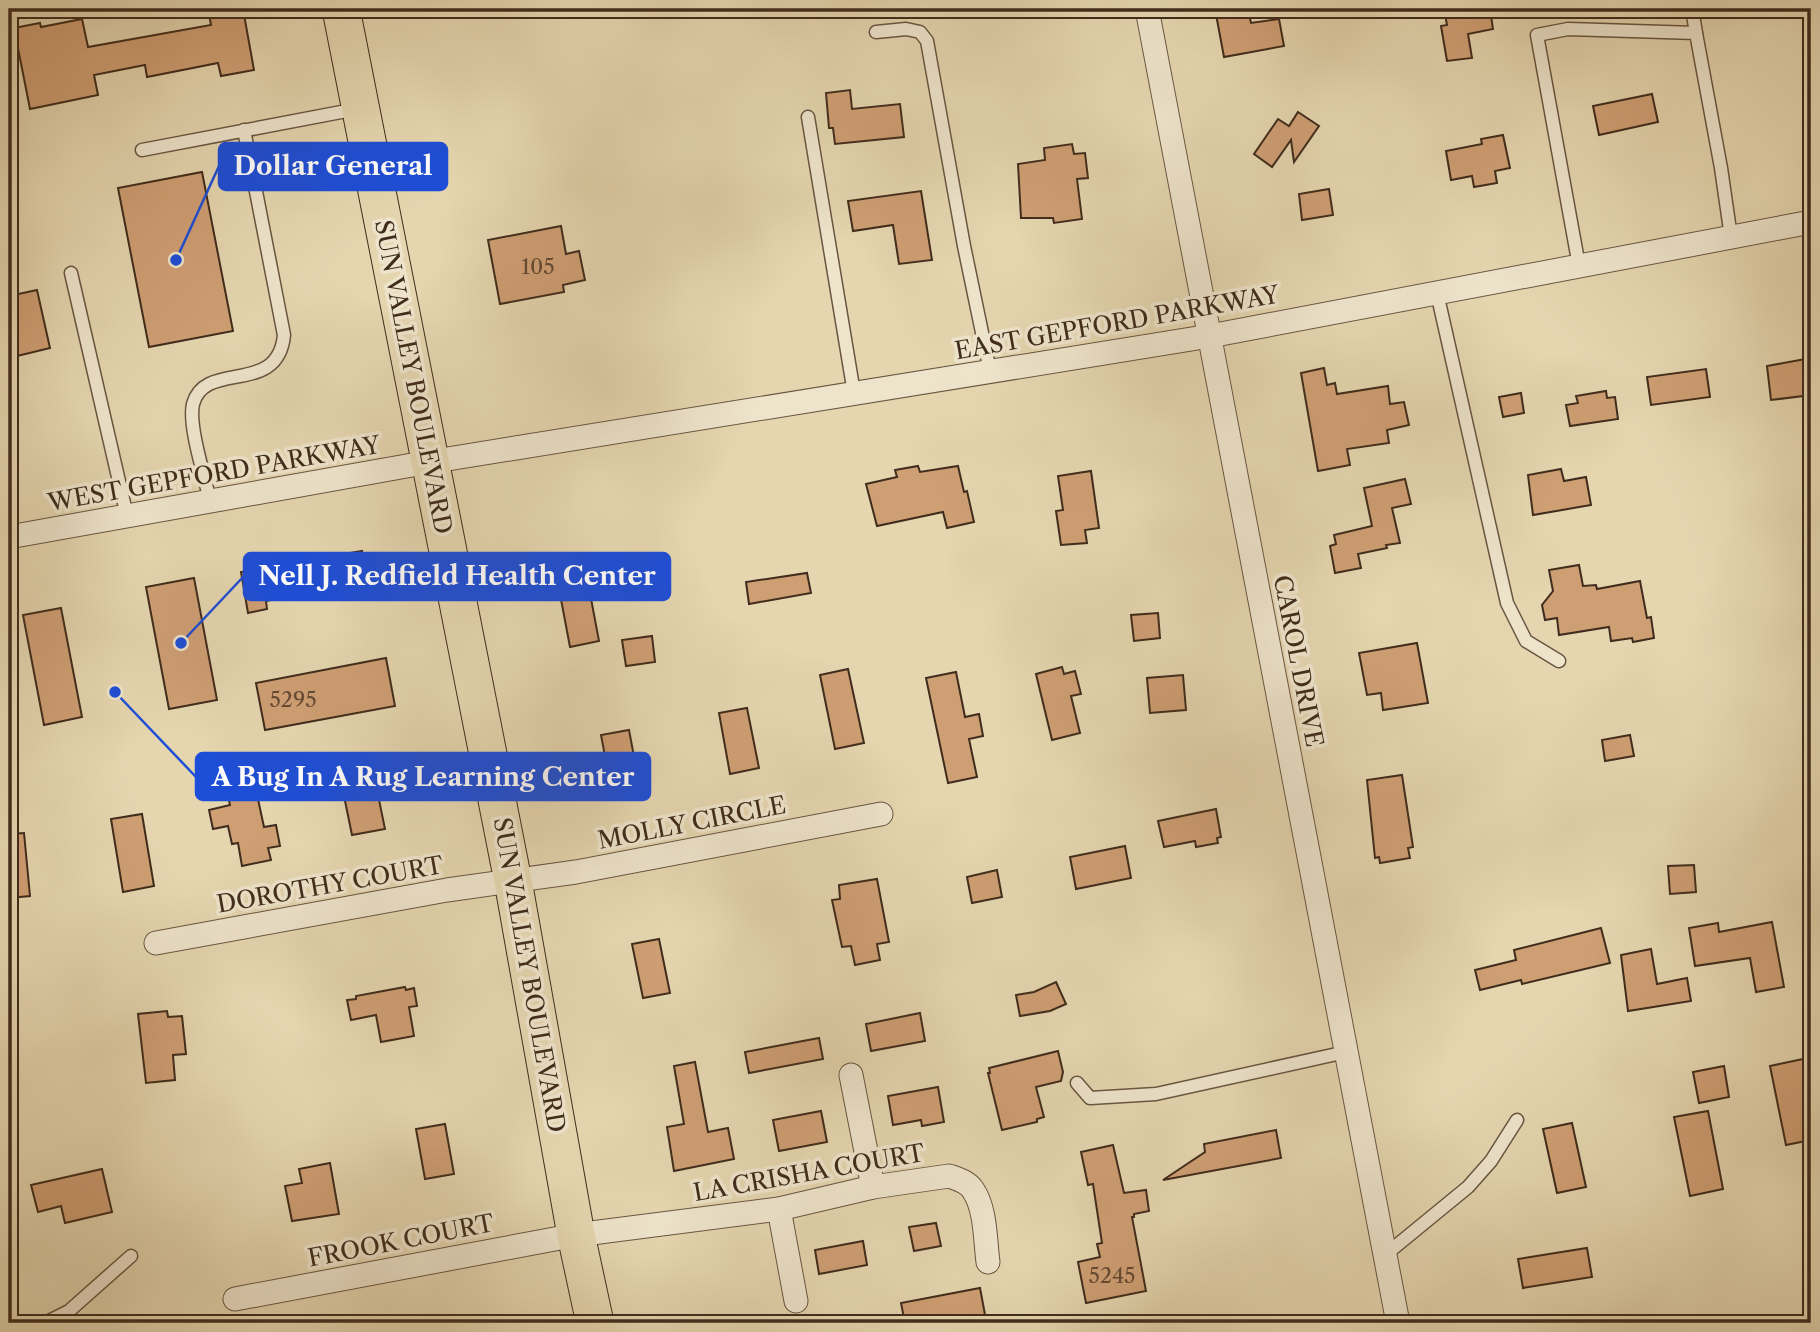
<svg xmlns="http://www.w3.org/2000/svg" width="1820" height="1332" viewBox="0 0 1820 1332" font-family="'Libre Caslon Text',serif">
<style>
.building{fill:#cf9f74;stroke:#402c1c;stroke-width:2}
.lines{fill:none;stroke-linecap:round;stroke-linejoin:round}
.service-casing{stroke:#695641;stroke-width:15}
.minor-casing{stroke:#695641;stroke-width:25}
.primary-casing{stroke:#402c1c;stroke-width:39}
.service{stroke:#eee4cc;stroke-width:12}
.minor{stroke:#eee4cc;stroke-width:23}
.primary{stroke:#e5d6b0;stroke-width:37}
.labels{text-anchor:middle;stroke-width:7;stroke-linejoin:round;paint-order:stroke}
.number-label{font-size:21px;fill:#644932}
.street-label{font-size:24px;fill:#402c1c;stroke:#eee4cc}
.leader{fill:none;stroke:#1d4ed8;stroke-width:2.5}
.callout-dot{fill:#1d4ed8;stroke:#eee4cc;stroke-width:2.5}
.callout{fill:#1d4ed8;stroke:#1d4ed8;stroke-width:2.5}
.callout-label{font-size:26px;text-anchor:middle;font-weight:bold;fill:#fff}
</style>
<rect width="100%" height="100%" fill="#e5d6b0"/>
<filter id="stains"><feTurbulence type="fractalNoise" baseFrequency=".00286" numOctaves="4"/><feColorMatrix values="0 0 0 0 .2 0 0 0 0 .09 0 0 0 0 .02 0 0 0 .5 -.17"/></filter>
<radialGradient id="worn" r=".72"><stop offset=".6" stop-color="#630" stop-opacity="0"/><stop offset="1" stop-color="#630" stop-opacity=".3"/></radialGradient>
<g class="building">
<polygon points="234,9 243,9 254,70 221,76 218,63 147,77 145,65 94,75 98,95 30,109 14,28 40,23 41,27 82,19 88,47 211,25 209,14"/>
<polygon points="1215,9 1248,9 1251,23 1279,19 1284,46 1224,57"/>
<polygon points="1444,9 1490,9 1493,29 1468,34 1472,58 1447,61 1441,26 1447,25"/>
<polygon points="850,90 852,109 900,104 904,137 835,144 833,128 829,128 826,93"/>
<polygon points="1652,94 1658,122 1599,135 1593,106"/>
<polygon points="1298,112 1319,126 1294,162 1291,140 1272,167 1254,154 1278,119 1289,126"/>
<polygon points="1503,135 1510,168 1495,171 1497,183 1474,187 1472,176 1451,180 1446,151 1482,144 1481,139"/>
<polygon points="1072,144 1074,154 1085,153 1088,178 1077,179 1082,219 1054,223 1053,218 1021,218 1018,164 1045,160 1044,148"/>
<polygon points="202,172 233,331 149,347 118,188"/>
<polygon points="1329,189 1333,215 1302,220 1299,194"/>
<polygon points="921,191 932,260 899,264 893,225 853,231 848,201"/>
<polygon points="561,226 566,254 579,251 585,280 563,285 564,292 500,304 488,240"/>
<polygon points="37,290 50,348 9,358 9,296"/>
<polygon points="1811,358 1811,395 1771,400 1767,366"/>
<polygon points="1324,368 1327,385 1335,383 1337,394 1388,386 1390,404 1404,402 1409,425 1387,430 1389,443 1347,449 1350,465 1318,471 1301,373"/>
<polygon points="1706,369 1710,397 1651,405 1647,377"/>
<polygon points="1606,391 1607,398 1615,397 1618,419 1570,426 1566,405 1578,403 1576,396"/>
<polygon points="1521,393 1524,413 1503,417 1499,397"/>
<polygon points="918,466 920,472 958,466 964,492 967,491 974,522 947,528 943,512 877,526 866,484 897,477 895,470"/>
<polygon points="1561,469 1564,481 1586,477 1591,505 1533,515 1528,475"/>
<polygon points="1091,471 1099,528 1085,530 1087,543 1061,545 1056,511 1063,510 1058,476"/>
<polygon points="1405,479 1411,504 1392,508 1400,543 1386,545 1387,548 1358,554 1361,568 1335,573 1330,546 1336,544 1334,535 1372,526 1364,488"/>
<polygon points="362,551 369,593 342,600 339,587 266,601 267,609 248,613 241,572"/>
<polygon points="1579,565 1583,586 1596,585 1597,589 1640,581 1647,618 1651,617 1654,638 1633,642 1632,638 1611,641 1609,627 1559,635 1557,618 1545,620 1542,605 1553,591 1549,570"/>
<polygon points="807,573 811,593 749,604 746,582"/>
<polygon points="194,578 217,700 169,709 146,587"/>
<polygon points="589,588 599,641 570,647 560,594"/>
<polygon points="61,608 82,717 44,725 23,615"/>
<polygon points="1158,613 1160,638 1134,641 1131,615"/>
<polygon points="652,636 655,662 626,666 622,640"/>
<polygon points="1417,643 1428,703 1383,710 1381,693 1367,695 1359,653"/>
<polygon points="386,658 395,706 265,730 256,683"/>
<polygon points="1062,667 1064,674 1075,671 1081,694 1071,696 1080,733 1052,740 1036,674"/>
<polygon points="848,669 864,743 835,749 820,675"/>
<polygon points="956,672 965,717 979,714 983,736 969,739 977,777 948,783 926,678"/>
<polygon points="1183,675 1186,710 1150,713 1147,678"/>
<polygon points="747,708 759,768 730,774 719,713"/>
<polygon points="629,730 639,783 611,788 601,735"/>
<polygon points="1630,735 1634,756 1605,761 1602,740"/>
<polygon points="370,756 385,829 352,835 337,762"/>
<polygon points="1402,775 1413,847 1408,848 1410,858 1380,863 1379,857 1375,858 1367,780"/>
<polygon points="256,790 264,827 276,825 280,846 268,848 271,860 242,866 238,843 232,844 228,826 213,829 209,810 230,805 228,796"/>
<polygon points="1216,809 1221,837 1217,838 1218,843 1196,847 1195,841 1164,847 1158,821"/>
<polygon points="142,814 154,886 123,892 111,819"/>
<polygon points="24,833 30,896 9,898 9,834"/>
<polygon points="1125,846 1131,878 1076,889 1070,857"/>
<polygon points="1694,865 1696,892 1670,894 1668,866"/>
<polygon points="997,870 1002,897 972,903 967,877"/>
<polygon points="877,879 889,942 877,944 880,960 855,965 851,946 842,947 832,900 840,899 839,885"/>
<polygon points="1772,922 1784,987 1756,992 1750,958 1695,966 1689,928 1718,923 1719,932"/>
<polygon points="1601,928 1610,963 1522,984 1521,980 1480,990 1475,970 1516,960 1514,950"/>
<polygon points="659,939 670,993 643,998 632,944"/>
<polygon points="1651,949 1657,984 1687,978 1691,1001 1628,1011 1621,955"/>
<polygon points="1056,982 1066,1004 1050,1011 1020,1016 1016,995 1034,992"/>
<polygon points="405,987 406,990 414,988 417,1006 409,1007 414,1036 381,1042 376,1015 351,1020 347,1000 356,999 356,996"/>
<polygon points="167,1011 168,1017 182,1016 186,1054 173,1055 175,1080 146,1083 138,1014"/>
<polygon points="920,1013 925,1041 871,1051 866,1024"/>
<polygon points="819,1038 823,1059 749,1073 745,1052"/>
<polygon points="1058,1051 1063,1072 1061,1081 1036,1087 1044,1117 1037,1119 1037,1122 1002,1130 988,1073 990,1073 989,1068"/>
<polygon points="1803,1059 1811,1097 1811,1140 1786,1145 1770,1066"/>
<polygon points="695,1062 708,1132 728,1128 734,1159 674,1171 667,1127 684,1124 674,1066"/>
<polygon points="1724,1066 1729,1097 1699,1103 1693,1072"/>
<polygon points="938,1087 944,1122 922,1126 921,1120 893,1125 888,1096"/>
<polygon points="821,1111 827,1142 779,1151 773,1120"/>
<polygon points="1708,1111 1723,1189 1690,1196 1674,1117"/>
<polygon points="1572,1123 1586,1187 1557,1193 1543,1129"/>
<polygon points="445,1124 454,1174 425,1179 416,1129"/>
<polygon points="1276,1130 1281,1158 1163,1180 1205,1152 1204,1144"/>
<polygon points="1113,1145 1124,1193 1146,1190 1149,1211 1134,1214 1134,1217 1132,1217 1146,1291 1086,1303 1078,1262 1100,1257 1097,1244 1102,1243 1093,1184 1088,1185 1081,1152"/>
<polygon points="330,1163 339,1214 292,1221 285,1186 302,1183 299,1169"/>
<polygon points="102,1169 112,1212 65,1223 61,1206 38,1212 31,1185"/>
<polygon points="936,1223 941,1246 914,1251 909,1227"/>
<polygon points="863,1241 867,1265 819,1274 815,1250"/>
<polygon points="1587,1248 1592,1277 1523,1288 1518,1259"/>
<polygon points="980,1288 986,1320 968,1323 905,1323 901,1303"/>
</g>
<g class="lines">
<g class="service-casing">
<g id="service">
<polyline points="1692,9 1696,33"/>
<polyline points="876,32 906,29 920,32 927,41 964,246 990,371"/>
<polyline points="808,117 854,393"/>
<polyline points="142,150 357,109"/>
<polyline points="1579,266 1537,35 1568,29 1696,33 1721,168 1731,237"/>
<polyline points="71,273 127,516"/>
<polyline points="1437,293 1507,603 1526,641 1559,661"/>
<path d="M210,501C205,477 188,426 193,404C205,359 278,397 284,335L244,130"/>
<polyline points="1077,1083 1090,1098 1156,1094 1346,1052"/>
<polyline points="1385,1255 1468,1187 1491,1161 1517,1120"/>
<polyline points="45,1323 69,1311 131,1256"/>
</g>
</g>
<g class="minor-casing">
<g id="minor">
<polyline points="1147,9 1398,1323"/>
<polyline points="9,537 429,462 1210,336 1811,222"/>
<polyline points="156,943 447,890 576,872 881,814"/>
<polyline points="851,1075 873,1187"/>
<polyline points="779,1209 796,1301"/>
<path d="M235,1299L576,1235L779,1209L873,1187L949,1176C958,1179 968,1182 973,1190C986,1209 985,1240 988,1262"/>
</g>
</g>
<g class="primary-casing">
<polyline id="primary" points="341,9 513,881 576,1235 595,1323"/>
</g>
<use href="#service" class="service"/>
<use href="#minor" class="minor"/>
<use href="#primary" class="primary"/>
</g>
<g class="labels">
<g class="number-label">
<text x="538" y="274">105</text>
<text x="293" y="707">5295</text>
<text x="1112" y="1283">5245</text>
</g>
<g class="street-label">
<text transform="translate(1117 323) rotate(-10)" y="8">EAST GEPFORD PARKWAY</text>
<text transform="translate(413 377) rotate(79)" y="8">SUN VALLEY BOULEVARD</text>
<text transform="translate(214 474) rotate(-10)" y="8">WEST GEPFORD PARKWAY</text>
<text transform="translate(1298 661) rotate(79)" y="8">CAROL DRIVE</text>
<text transform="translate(692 823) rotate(-11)" y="8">MOLLY CIRCLE</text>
<text transform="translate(330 885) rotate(-10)" y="8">DOROTHY COURT</text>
<text transform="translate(529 975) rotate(80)" y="8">SUN VALLEY BOULEVARD</text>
<text transform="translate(809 1173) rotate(-10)" y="8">LA CRISHA COURT</text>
<text transform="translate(401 1241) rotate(-11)" y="8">FROOK COURT</text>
</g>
</g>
<path class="leader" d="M176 260L219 166M181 643L244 576M115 692L196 777"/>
<g class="callout-dot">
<circle cx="176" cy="260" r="7"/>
<circle cx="181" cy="643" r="7"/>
<circle cx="115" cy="692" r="7"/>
</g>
<g class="callout">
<rect x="219" y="143" width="228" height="47" rx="7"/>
<rect x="244" y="553" width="426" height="47" rx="7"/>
<rect x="196" y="753" width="454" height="47" rx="7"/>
</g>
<g class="callout-label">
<text x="333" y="175">Dollar General</text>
<text x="457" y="585">Nell J. Redfield Health Center</text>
<text x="423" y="786">A Bug In A Rug Learning Center</text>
</g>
<rect width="1820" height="1332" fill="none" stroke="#e5d6b0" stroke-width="35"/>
<rect x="10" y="10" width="1799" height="1311" fill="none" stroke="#402c1c" stroke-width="3.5"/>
<rect x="18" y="18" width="1785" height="1297" fill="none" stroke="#402c1c" stroke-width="2"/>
<rect width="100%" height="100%" filter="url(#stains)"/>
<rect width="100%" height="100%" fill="url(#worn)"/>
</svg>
